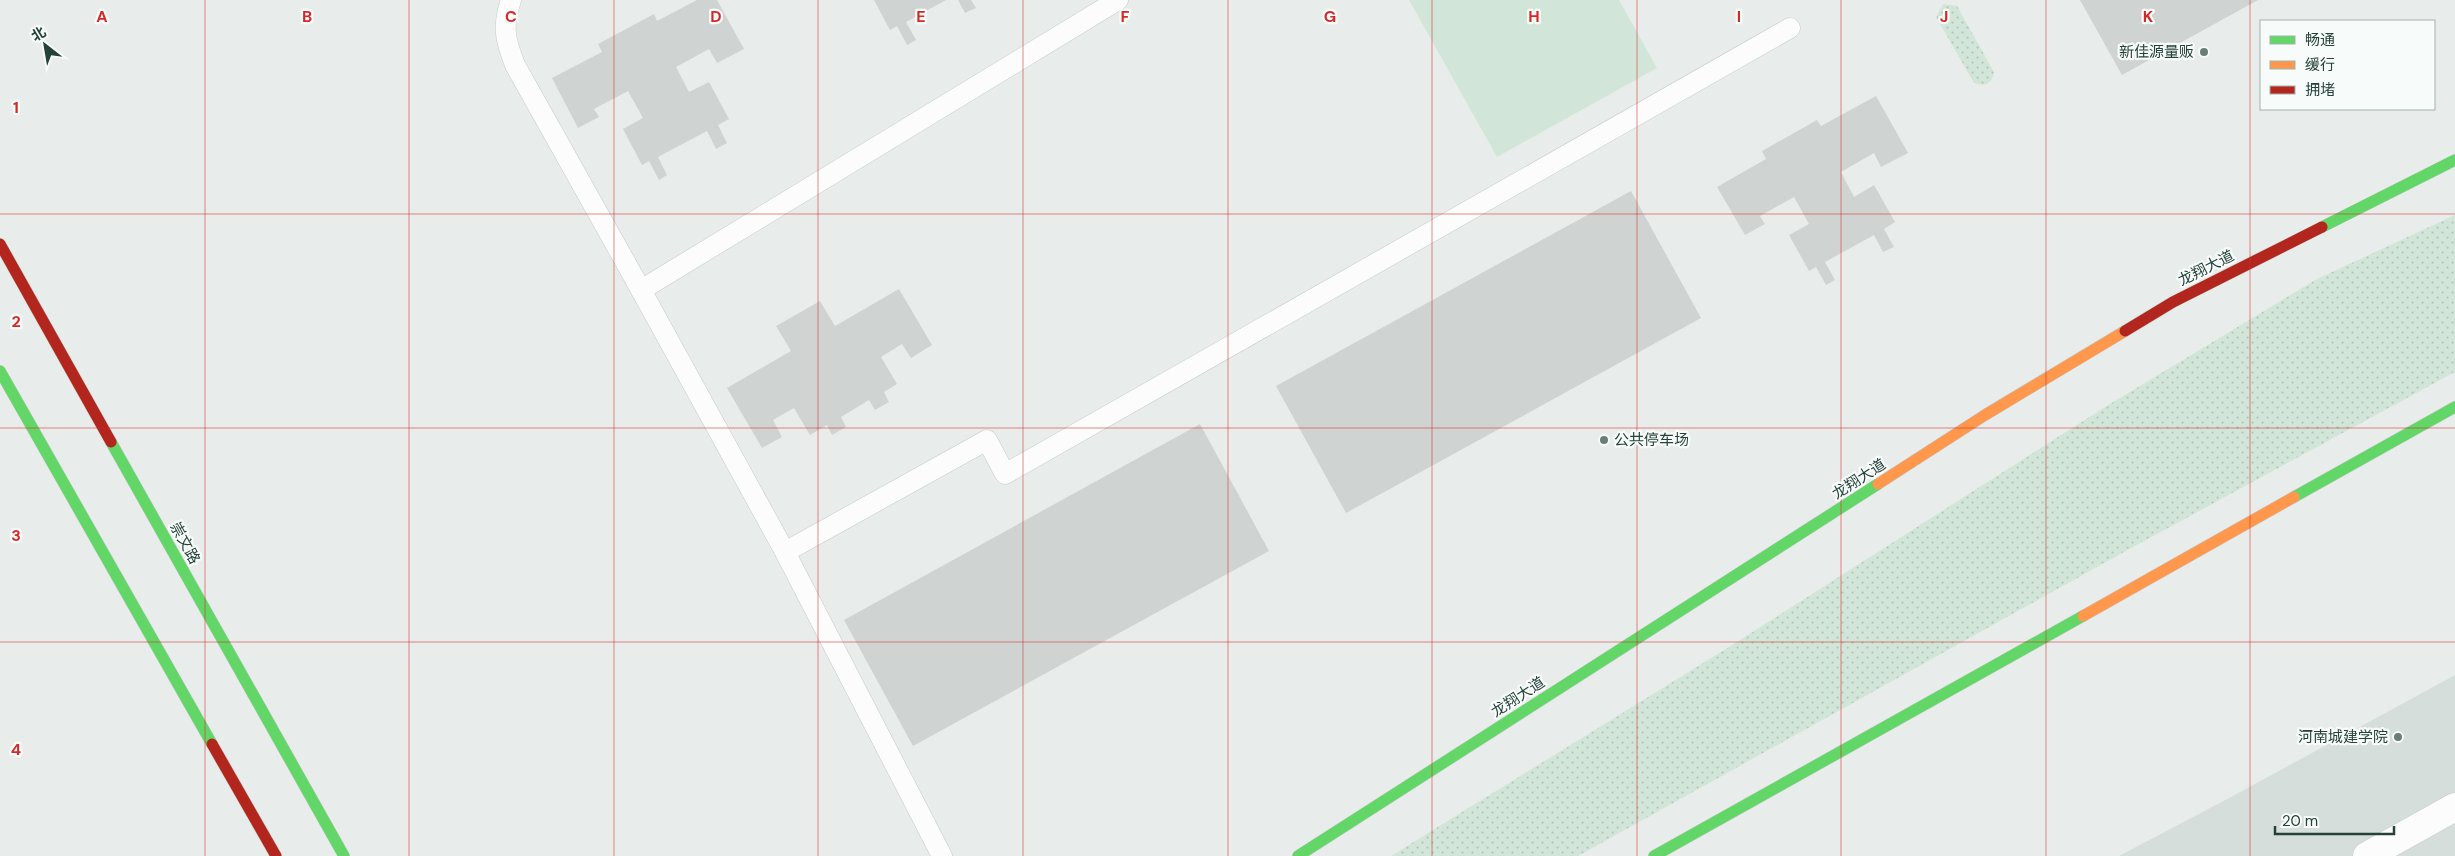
<svg xmlns="http://www.w3.org/2000/svg" width="2455" height="856" viewBox="0 0 2455 856" font-family="'DM Sans','Noto Sans SC',sans-serif">
<style>
.built{fill:#d6dedb}
.grass{fill:url(#grass-dots)}
.park{fill:#d1e6d8}
.building{fill:#cfd4d2}
.lines{fill:none;stroke-linecap:round;stroke-linejoin:round}
.lane-casing{stroke:#c5cac8;stroke-width:21}
.street-casing{stroke:#c5cac8;stroke-width:29}
.fast-casing{stroke:#c3cbc8;stroke-width:12}
.slow-casing{stroke:#c3cbc8;stroke-width:12}
.jam-casing{stroke:#c3cbc8;stroke-width:12}
.lane{stroke:#fcfcfc;stroke-width:20}
.street{stroke:#fcfcfc;stroke-width:28}
.fast{stroke:#63d668;stroke-width:11}
.slow{stroke:#ff974d;stroke-width:11}
.jam{stroke:#b3261e;stroke-width:11}
.grid{fill:none;stroke:#d62828;stroke-width:1;stroke-opacity:0.55}
.poi-dot{fill:#697e78;stroke:#f7fbf9;stroke-width:2}
.labels{text-anchor:middle;stroke-width:4.5;stroke-linejoin:round;paint-order:stroke}
.poi-label{font-size:15px;fill:#24423a;stroke:#f7fbf9;text-anchor:end}
.street-label{font-size:15px;fill:#24423a;stroke:#f7fbf9}
.grid-label{font-size:16px;text-anchor:middle;font-weight:bold;fill:#d62828;stroke:#f7fbf9;stroke-width:4.5;stroke-linejoin:round;paint-order:stroke}
</style>
<defs>
<pattern id="grass-dots" width="8" height="8" patternUnits="userSpaceOnUse" patternTransform="scale(1.25)"><rect width="8" height="8" fill="#d1e6d8"/><path d="M2 2h.1M6 6h.1" fill="none" stroke="#b3c6ba" stroke-width="1.8" stroke-linecap="round"/></pattern>
</defs>
<rect width="100%" height="100%" fill="#e8edeb"/>
<polygon class="built" points="2455,675 2455,856 2119,856 2229,798"/>
<g class="grass">
<path d="M1943,4L1957,6L1994,72C1992,84 1985,87 1974,83L1936,17Z"/>
<polygon points="2455,215 2455,372 2133,547 1578,856 1391,856 1729,647 2105,407 2317,279"/>
</g>
<polygon class="park" points="1409,0 1619,0 1657,68 1497,157"/>
<g class="building">
<polygon points="697,0 717,0 744,49 717,63 709,49 676,67 689,92 709,82 729,119 718,125 727,143 716,149 707,131 658,157 667,175 659,180 649,161 642,165 623,129 643,118 628,91 594,109 599,117 578,128 552,78 602,52 598,44 654,14 657,21"/>
<polygon points="874,0 946,0 906,22 916,40 907,45 897,26 890,30"/>
<polygon points="958,0 971,0 976,8 965,13"/>
<polygon points="2080,0 2258,0 2122,75"/>
<polygon points="1876,96 1908,153 1881,167 1874,153 1841,172 1854,197 1874,185 1895,222 1884,229 1894,247 1883,252 1874,235 1825,262 1835,280 1826,285 1816,267 1809,271 1789,235 1809,224 1794,197 1760,216 1765,224 1745,235 1717,187 1766,159 1762,151 1817,120 1821,126"/>
<polygon points="1631,191 1701,318 1346,513 1276,386"/>
<polygon points="899,289 932,345 911,358 902,344 881,357 897,384 884,392 889,402 875,410 869,400 841,417 846,427 832,435 827,425 810,435 794,408 773,420 782,437 762,448 727,388 791,351 776,326 820,301 835,326"/>
<polygon points="1200,424 1269,551 913,746 844,620"/>
</g>
<g class="lines">
<g class="lane-casing">
<g id="lane">
<path d="M511,0C502,27 505,39 515,65L641,290L785,552L942,856"/>
<polyline points="641,290 1118,0"/>
<polyline points="785,552 987,440 1005,474 1790,28"/>
</g>
</g>
<g class="street-casing">
<polyline id="street" points="2367,856 2455,807"/>
</g>
<g class="fast-casing">
<g id="fast">
<polyline points="2322,227 2455,160"/>
<polyline points="0,371 212,744"/>
<polyline points="111,442 344,856"/>
<polyline points="2294,497 2455,407"/>
<polyline points="1298,856 1878,484"/>
<polyline points="1654,856 2083,616"/>
</g>
</g>
<g class="slow-casing">
<g id="slow">
<polyline points="1878,484 1985,415 2125,331"/>
<polyline points="2083,616 2294,497"/>
</g>
</g>
<g class="jam-casing">
<g id="jam">
<polyline points="0,244 111,442"/>
<polyline points="2125,331 2173,302 2322,227"/>
<polyline points="212,744 276,856"/>
</g>
</g>
<use href="#lane" class="lane"/>
<use href="#street" class="street"/>
<use href="#fast" class="fast"/>
<use href="#slow" class="slow"/>
<use href="#jam" class="jam"/>
</g>
<path class="grid" d="M205,0V856M409,0V856M614,0V856M818,0V856M1023,0V856M1228,0V856M1432,0V856M1637,0V856M1841,0V856M2046,0V856M2250,0V856M0,214H2455M0,428H2455M0,642H2455"/>
<g class="poi-dot">
<circle cx="2204" cy="52" r="5"/>
<circle cx="1604" cy="440" r="5"/>
<circle cx="2398" cy="737" r="5"/>
</g>
<g class="labels">
<g class="poi-label">
<text x="2194" y="57">新佳源量贩</text>
<text x="1614" y="445" text-anchor="start">公共停车场</text>
<text x="2388" y="742">河南城建学院</text>
</g>
<g class="street-label">
<text transform="translate(2206 268) rotate(-27)" y="5">龙翔大道</text>
<text transform="translate(1859 479) rotate(-33)" y="5">龙翔大道</text>
<text transform="translate(185 543) rotate(61)" y="5">崇文路</text>
<text transform="translate(1518 697) rotate(-33)" y="5">龙翔大道</text>
</g>
</g>
<g class="grid-label">
<text x="102" y="22">A</text>
<text x="307" y="22">B</text>
<text x="511" y="22">C</text>
<text x="716" y="22">D</text>
<text x="921" y="22">E</text>
<text x="1125" y="22">F</text>
<text x="1330" y="22">G</text>
<text x="1534" y="22">H</text>
<text x="1739" y="22">I</text>
<text x="1944" y="22">J</text>
<text x="2148" y="22">K</text>
<text x="16" y="113">1</text>
<text x="16" y="327">2</text>
<text x="16" y="541">3</text>
<text x="16" y="755">4</text>
</g>
<rect x="2260" y="20" width="175" height="90" fill="#f7fbf9" stroke="#a3b1ad"/>
<rect x="2270" y="36" width="25" height="8" fill="#63d668" stroke="#a3b1ad"/>
<text x="2305" y="45" font-size="15" fill="#24423a">畅通</text>
<rect x="2270" y="61" width="25" height="8" fill="#ff974d" stroke="#a3b1ad"/>
<text x="2305" y="70" font-size="15" fill="#24423a">缓行</text>
<rect x="2270" y="86" width="25" height="8" fill="#b3261e" stroke="#a3b1ad"/>
<text x="2305" y="95" font-size="15" fill="#24423a">拥堵</text>
<g transform="translate(45 45) rotate(329)" stroke="#f7fbf9" stroke-width="4" paint-order="stroke">
<path d="M0-4L9 19L0 12L-9 19Z" fill="#24423a"/>
<text y="-8" font-size="14" font-weight="bold" text-anchor="middle" fill="#24423a">北</text>
</g>
<path d="M2275 826v8h119v-8" fill="none" stroke="#24423a" stroke-width="2.5"/>
<text x="2282" y="826" font-size="15" fill="#24423a" stroke="#f7fbf9" stroke-width="4" paint-order="stroke">20 m</text>
</svg>
